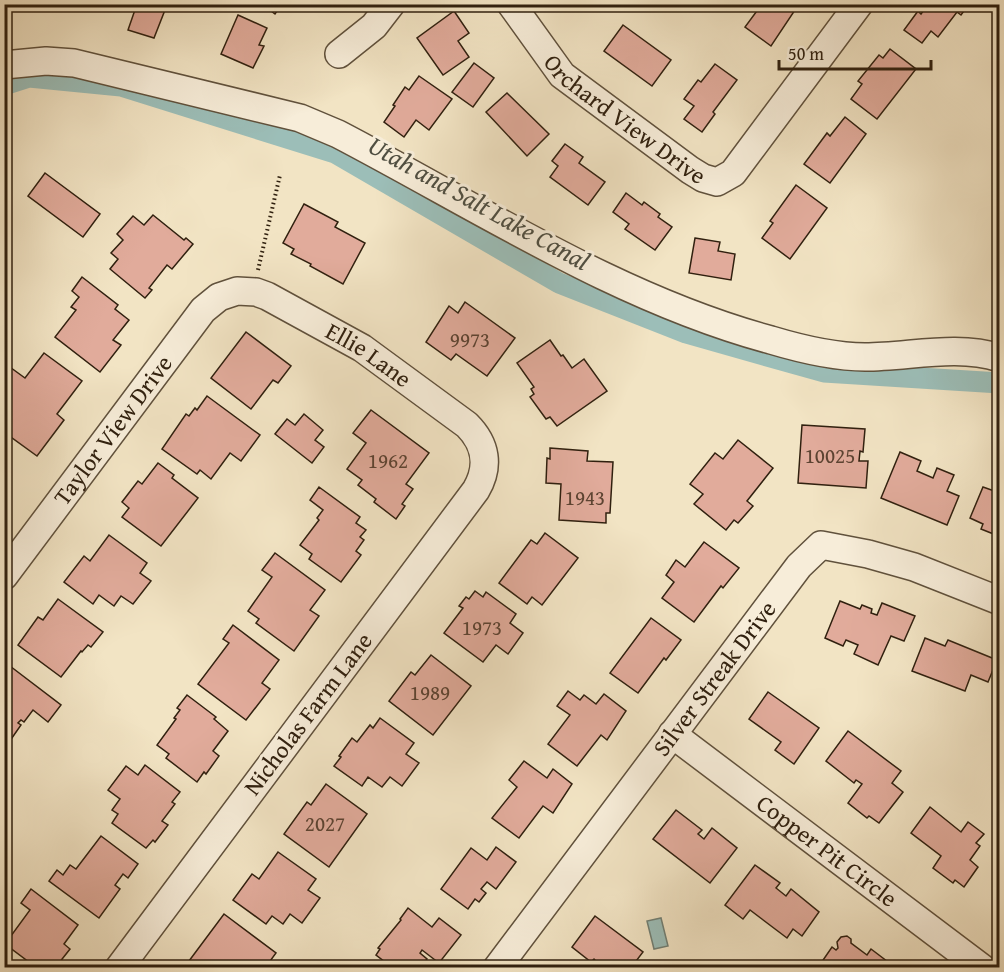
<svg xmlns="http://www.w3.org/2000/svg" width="1004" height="972" viewBox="0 0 1004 972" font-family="'Gentium Book Plus',serif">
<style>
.water{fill:#9cbeb8;stroke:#717f74;stroke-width:1.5}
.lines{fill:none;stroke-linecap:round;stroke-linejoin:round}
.canal{stroke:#9cbeb8;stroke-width:21}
.building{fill:#e1ab9b;stroke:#30200f;stroke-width:1.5}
.minor-casing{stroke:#60513c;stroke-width:30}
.path{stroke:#30200f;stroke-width:4;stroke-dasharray:1.5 3;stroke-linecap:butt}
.minor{stroke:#f7edd9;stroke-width:27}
.labels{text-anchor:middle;stroke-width:6;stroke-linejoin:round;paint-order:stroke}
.number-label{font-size:21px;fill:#5c4332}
.street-label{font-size:24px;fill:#30200f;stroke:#f7edd9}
.water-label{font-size:26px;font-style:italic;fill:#504f42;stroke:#f7edd9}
</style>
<rect width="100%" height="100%" fill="#f2e4c4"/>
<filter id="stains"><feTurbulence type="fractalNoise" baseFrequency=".00333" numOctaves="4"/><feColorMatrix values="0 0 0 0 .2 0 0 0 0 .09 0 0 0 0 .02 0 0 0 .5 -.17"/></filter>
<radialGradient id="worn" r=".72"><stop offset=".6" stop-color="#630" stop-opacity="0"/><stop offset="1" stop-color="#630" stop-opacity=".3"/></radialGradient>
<polygon class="water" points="661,918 668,946 654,949 647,921"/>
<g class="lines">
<polyline class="canal" points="4,85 29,77 121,86 335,153 559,283 686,333 824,372 1000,383"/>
</g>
<g class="building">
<polygon points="137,4 171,4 168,11 165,10 154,38 128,30"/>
<polygon points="262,4 282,4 275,14"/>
<polygon points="762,4 799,4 771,46 745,27"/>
<polygon points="969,4 961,15 957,12 938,37 931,31 922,43 904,30 918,11 921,14 926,7 924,4"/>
<polygon points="454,11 469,33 458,41 469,57 443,75 417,38"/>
<polygon points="238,15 267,28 259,45 264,46 253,68 221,54"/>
<polygon points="623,25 671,60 652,86 604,51"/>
<polygon points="890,49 916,69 877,119 851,99 862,84 858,81 879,55 883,58"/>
<polygon points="474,63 494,78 473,107 452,92"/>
<polygon points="715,64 737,80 713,112 715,114 702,132 684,119 694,106 684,99 698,80 701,82"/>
<polygon points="419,76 452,99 429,130 416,120 404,137 384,122 395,106 393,105 405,87 409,90"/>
<polygon points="507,93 549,134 527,156 486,112"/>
<polygon points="845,117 866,134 830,183 804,164 827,133 830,136"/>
<polygon points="565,144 583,157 579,163 605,182 588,205 550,177 558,166 552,161"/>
<polygon points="45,173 100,214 83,237 28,196"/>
<polygon points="796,185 827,208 790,259 762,238 773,223 770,221"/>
<polygon points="626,193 642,205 644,202 660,214 658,217 672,227 655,250 625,229 629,224 613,212"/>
<polygon points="304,204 338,222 335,227 365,243 343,284 310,266 311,264 291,254 294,249 283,243"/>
<polygon points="153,215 184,240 186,238 193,244 172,269 167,265 149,288 152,290 145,298 110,269 118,259 111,253 123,240 117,234 133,216 144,225"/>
<polygon points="695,238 720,242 718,251 735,254 731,280 689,273"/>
<polygon points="82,277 118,305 115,309 129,320 113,340 121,345 100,372 55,337 76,310 71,307 79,297 72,291"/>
<polygon points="465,302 515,338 487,376 456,354 451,360 426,342 449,306 458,313"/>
<polygon points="246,332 291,366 278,383 273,380 251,409 211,378"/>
<polygon points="550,340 561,356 563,355 572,368 584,359 607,391 557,426 550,417 546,419 530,397 534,394 531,389 534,387 517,363"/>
<polygon points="44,353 82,381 57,414 64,420 37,456 4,432 4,405 9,399 4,396 4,369 7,365 25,378"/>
<polygon points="207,396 260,435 241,461 230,453 211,479 200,470 197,474 162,449 186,414 189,416 195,408 197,410"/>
<polygon points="371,410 429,453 406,484 413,489 402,504 405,506 396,519 374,502 376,499 358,485 362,480 347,469 366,443 353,433"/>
<polygon points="304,414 323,430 315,440 324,447 312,463 275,434 287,419 295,425"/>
<polygon points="802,425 865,429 863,452 860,451 859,461 868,461 866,488 798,483"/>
<polygon points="738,440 773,468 747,501 753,506 738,523 734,520 726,530 694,504 703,494 690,484 715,453 723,459"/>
<polygon points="550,448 588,451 587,461 613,462 610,513 606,513 606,523 559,520 561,484 546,483 547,458 550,459"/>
<polygon points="900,452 921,461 917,471 933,478 937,468 954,475 947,491 959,496 947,525 881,498"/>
<polygon points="158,463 174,475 172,478 198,498 161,546 122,517 129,508 122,502 138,481 142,484"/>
<polygon points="319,487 360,517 356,523 366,530 360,537 364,540 356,551 361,555 341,582 309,559 312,554 300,545 319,520 317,518 323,510 310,500"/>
<polygon points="983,487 1000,493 1000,533 997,533 996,535 981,529 983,524 970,518"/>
<polygon points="545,533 578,558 542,605 532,597 527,604 499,583 531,540 537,544"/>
<polygon points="109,535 147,563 140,573 151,581 133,604 121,596 114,606 99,595 93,604 64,582 84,556 90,561"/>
<polygon points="704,542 739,568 723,588 721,586 694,622 662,598 674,582 666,575 676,560 685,567"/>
<polygon points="275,553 325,590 310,610 319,616 294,651 256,623 259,619 248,611 272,577 262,570"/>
<polygon points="475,591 483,597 486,592 516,614 510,623 523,633 508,654 496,645 483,662 444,633 463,608 459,606 466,597 469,599"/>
<polygon points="58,599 103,632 91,647 88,645 82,652 81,651 61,677 18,645 38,617 43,620"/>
<polygon points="840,601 860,609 862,605 872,609 871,613 877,615 882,603 915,616 904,641 891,636 878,665 854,654 858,645 846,640 843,646 825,638"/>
<polygon points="651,618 681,640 666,660 664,658 638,693 610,673"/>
<polygon points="233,625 279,660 262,683 270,689 246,720 198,684 229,643 223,639"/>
<polygon points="925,638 945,646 948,640 997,660 988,682 971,675 965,691 912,671"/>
<polygon points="431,655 471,686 433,735 389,701 411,672 415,675"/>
<polygon points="6,663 61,705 48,722 33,710 24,722 21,720 18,723 21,725 7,745 4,744 4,666"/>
<polygon points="568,691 580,700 584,695 596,704 604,694 626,711 607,740 601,735 577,766 548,744 570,715 557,706"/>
<polygon points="768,692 819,728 794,764 775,750 781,742 749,719"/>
<polygon points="187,695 216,717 214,719 228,731 213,751 219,756 206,774 204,772 197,782 166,758 169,754 157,745 176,719 174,718 180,710 177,708"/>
<polygon points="380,718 414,743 406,754 419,763 402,786 390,777 382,787 368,777 362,786 334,766 341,757 339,756 352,738 357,742 370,725 373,728"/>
<polygon points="848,731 901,771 892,783 903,792 879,823 869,816 867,818 848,803 862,784 856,780 854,783 826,761"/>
<polygon points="524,761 547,778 553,769 572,784 553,813 543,806 519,838 492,818 517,787 509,780"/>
<polygon points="145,765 180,792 172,802 175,804 162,821 168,825 155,842 153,840 146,848 112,823 118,814 112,810 120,799 108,790 126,766 138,775"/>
<polygon points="326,784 367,814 329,867 284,834 307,802 311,805"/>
<polygon points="930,807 961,832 968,822 984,834 976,843 980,846 970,860 978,867 964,887 955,880 953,883 933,868 941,856 911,833"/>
<polygon points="676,810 702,830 698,834 704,839 712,828 737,848 710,883 653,839"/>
<polygon points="101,836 138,864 128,878 123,874 115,885 120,889 99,918 49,881 57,870 63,875 70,865 76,869"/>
<polygon points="496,847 516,862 496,889 487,882 481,889 486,893 479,902 475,899 468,909 441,889 471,848 487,860"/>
<polygon points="278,852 316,879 308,890 320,898 302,923 290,914 283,924 272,916 266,924 233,900 252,874 259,879"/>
<polygon points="755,865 780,883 776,888 786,896 791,889 819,912 802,936 793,929 787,938 750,910 743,919 725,905"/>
<polygon points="31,889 78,925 64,944 70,949 55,968 37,968 5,944 30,910 21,903"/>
<polygon points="408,908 432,927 439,918 461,935 439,963 422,950 420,953 427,959 421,968 393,968 376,955 380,949 378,948 401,920 400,919"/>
<polygon points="224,914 276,953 265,968 255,961 250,968 189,968 186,965"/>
<polygon points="595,916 643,952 633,965 637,968 602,968 594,959 591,962 572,947"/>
<polygon points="847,936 851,939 851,943 867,955 871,949 896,968 821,968 819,966 832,947 836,950 838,948 837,942 841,937"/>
</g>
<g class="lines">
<g class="minor-casing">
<g id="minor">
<path id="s1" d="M511,4L562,75L690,170L703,178L717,182L733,173L859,4"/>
<polyline points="339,54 374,26 391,4"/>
<path d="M4,65L46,61L74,63L300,118L338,134C478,207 618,299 771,340C801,349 834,357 865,357C910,357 956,344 1000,358"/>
<path id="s2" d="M4,576L203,310L219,297L237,291L256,292L267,296L362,348L467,425C486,444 490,466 476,490L119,968"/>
<path id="s3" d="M672,734L982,968"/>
<path id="s4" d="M497,968L799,566L821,545L868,554L914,567L1000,601"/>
</g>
</g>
<polyline class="path" points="258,270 280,175"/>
<use href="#minor" class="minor"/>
</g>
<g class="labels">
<g class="number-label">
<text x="470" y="347">9973</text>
<text x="830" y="463">10025</text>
<text x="388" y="468">1962</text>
<text x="585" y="505">1943</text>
<text x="482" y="635">1973</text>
<text x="430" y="700">1989</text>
<text x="325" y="831">2027</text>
</g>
<g class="street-label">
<text dy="8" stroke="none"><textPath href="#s1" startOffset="164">Orchard View Drive</textPath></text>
<text dy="8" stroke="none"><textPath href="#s2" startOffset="520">Ellie Lane</textPath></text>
<text dy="8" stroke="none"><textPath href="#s2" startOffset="182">Taylor View Drive</textPath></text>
<text dy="8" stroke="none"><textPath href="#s4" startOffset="362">Silver Streak Drive</textPath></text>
<text transform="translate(308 714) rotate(-53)" y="8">Nicholas Farm Lane</text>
<text dy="8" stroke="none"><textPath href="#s3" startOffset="194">Copper Pit Circle</textPath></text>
</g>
<g class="water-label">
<text transform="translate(479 203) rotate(29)" y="9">Utah and Salt Lake Canal</text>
</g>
</g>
<rect width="1004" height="972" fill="none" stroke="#f2e4c4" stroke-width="24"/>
<rect x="6" y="6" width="992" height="960" fill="none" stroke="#30200f" stroke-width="3"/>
<rect x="12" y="12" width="980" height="948" fill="none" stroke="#30200f" stroke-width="1.5"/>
<path d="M779 60v9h152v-9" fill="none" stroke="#30200f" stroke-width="3"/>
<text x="788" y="60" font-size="18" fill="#30200f" stroke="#f7edd9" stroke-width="4.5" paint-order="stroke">50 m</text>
<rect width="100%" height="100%" filter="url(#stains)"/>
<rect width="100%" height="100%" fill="url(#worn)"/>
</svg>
